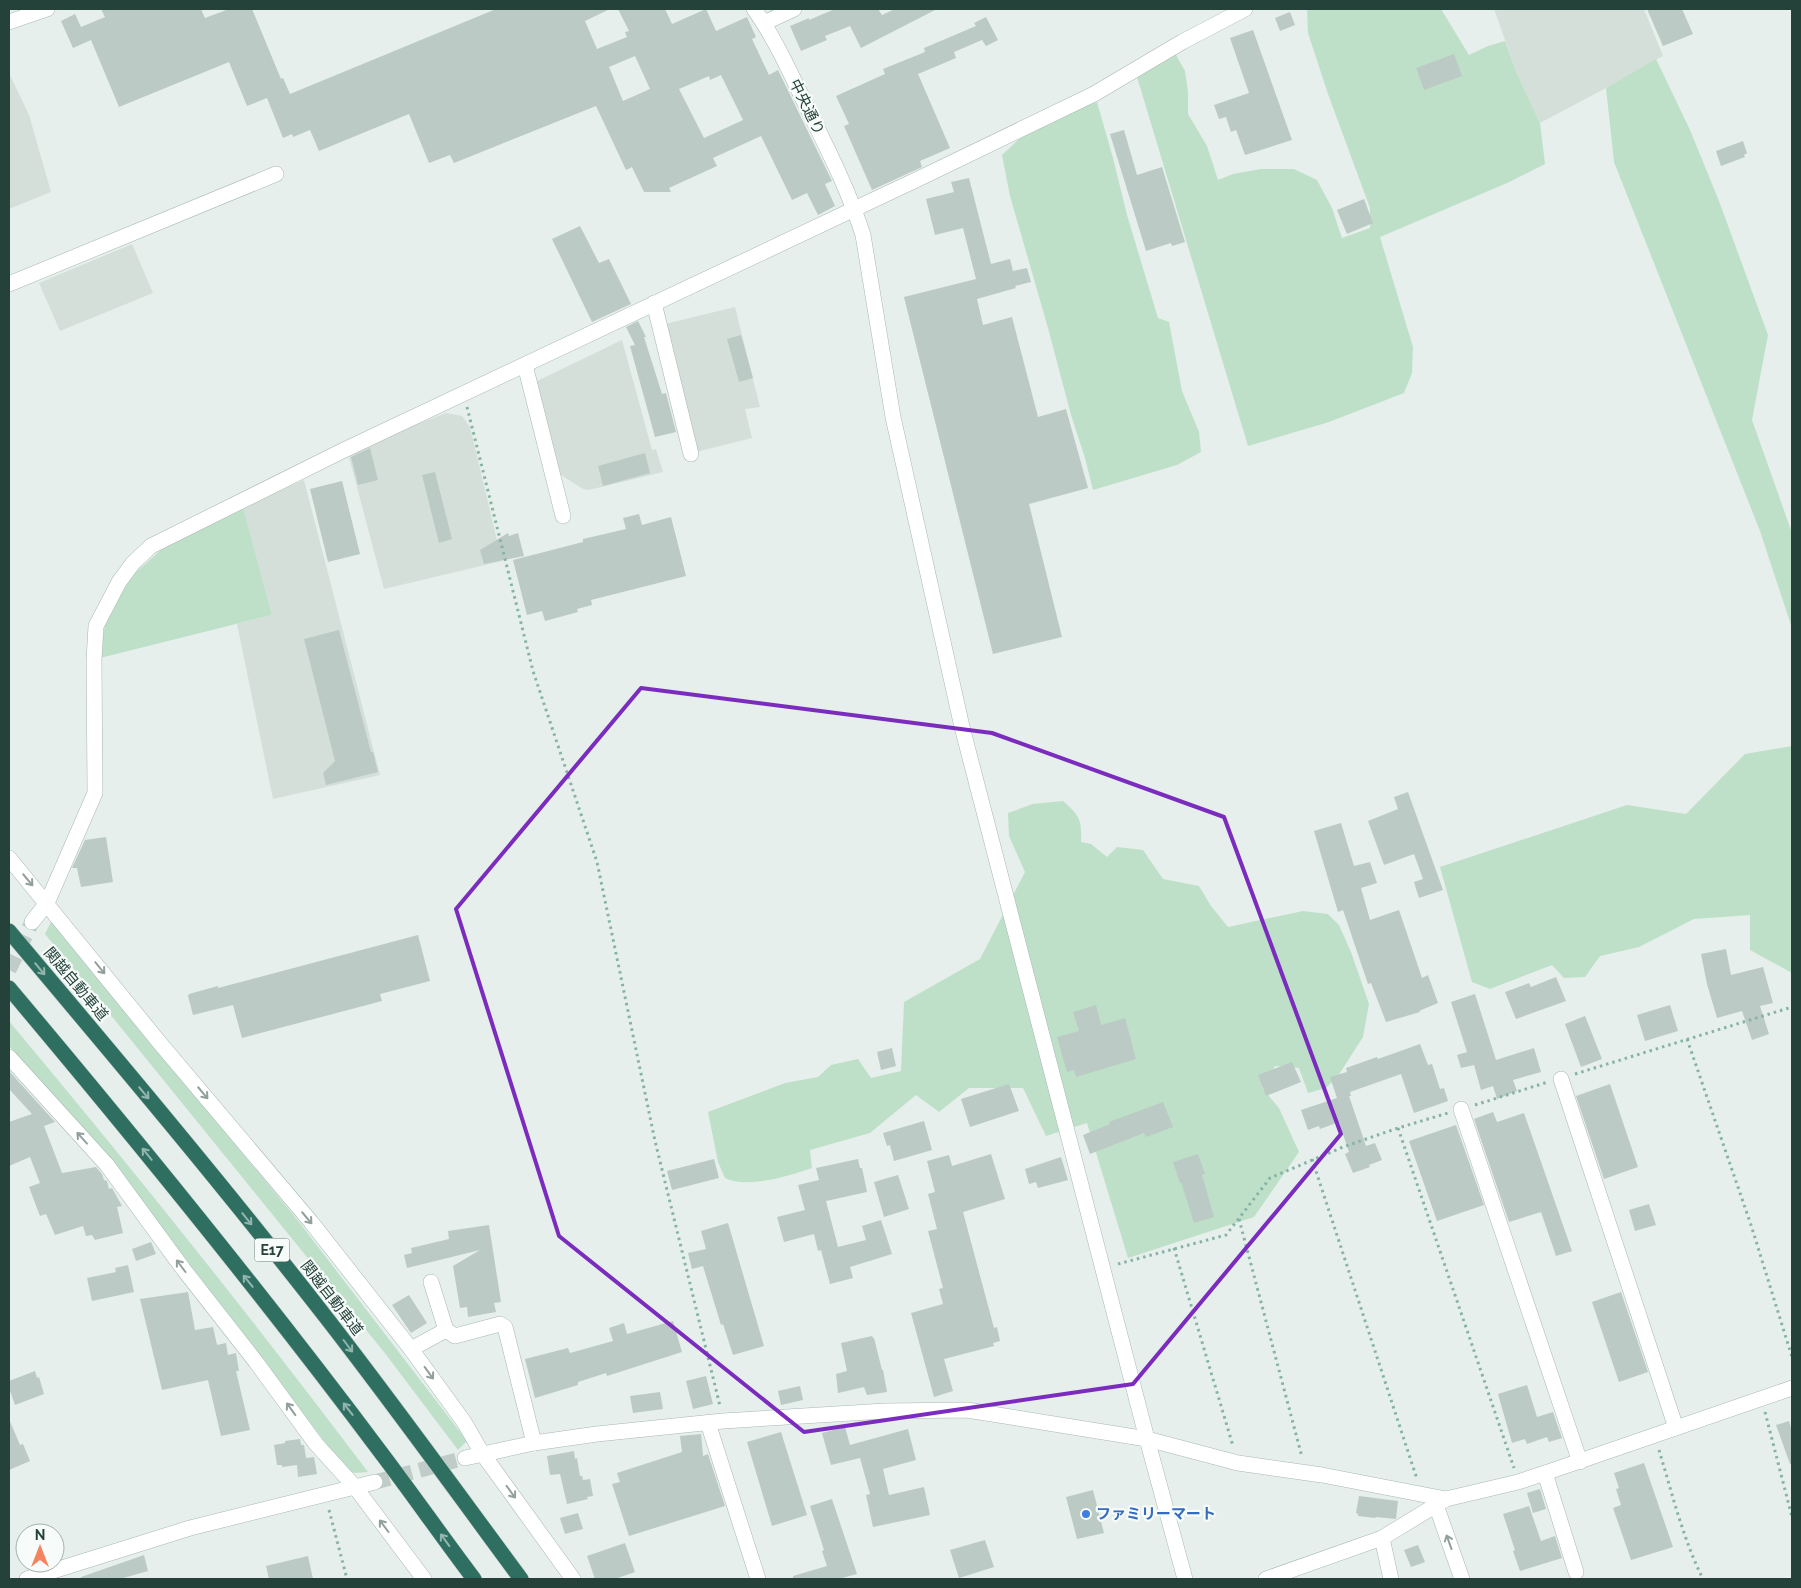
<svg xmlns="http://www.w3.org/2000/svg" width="1801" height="1588" viewBox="0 0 1801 1588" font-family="Raleway,'Noto Sans JP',sans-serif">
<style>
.built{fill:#d4dfda}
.green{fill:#bfe0c8}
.building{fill:#bbcac4;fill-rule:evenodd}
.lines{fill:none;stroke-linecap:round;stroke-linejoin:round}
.minor-tunnel{stroke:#bfccc8;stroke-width:15;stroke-dasharray:15 8;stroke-linecap:butt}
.minor-casing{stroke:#a8b8b2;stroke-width:16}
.highway-casing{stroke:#c2cac8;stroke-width:16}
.path{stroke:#86b3a5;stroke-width:3;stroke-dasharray:2.5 4;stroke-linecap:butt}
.minor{stroke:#fff;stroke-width:15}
.highway{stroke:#2f6f62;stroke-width:15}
.oneway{stroke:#92a09c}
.oneway2{stroke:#93b5ae}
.marked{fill:none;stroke:#7b2cbf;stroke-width:4;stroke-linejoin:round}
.shop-dot{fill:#3f7fe0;stroke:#f7fbf9;stroke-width:2}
.labels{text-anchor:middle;stroke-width:4.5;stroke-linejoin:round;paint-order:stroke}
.shield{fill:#f7fbf9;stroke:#637a73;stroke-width:1}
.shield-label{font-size:14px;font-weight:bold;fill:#24423a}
.street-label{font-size:15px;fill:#24423a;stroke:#f7fbf9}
.shop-label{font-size:15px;font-weight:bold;fill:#366cbe;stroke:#f7fbf9;text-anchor:start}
</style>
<rect width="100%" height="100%" fill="#e6efeb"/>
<g class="built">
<polygon points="1494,9 1644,9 1663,56 1606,88 1540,123 1516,71"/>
<polygon points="9,73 29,115 51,192 9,209"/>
<polygon points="132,244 153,293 60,331 39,283"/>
<polygon points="735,307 760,407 745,409 752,438 696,452 665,324"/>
<polygon points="622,340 652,450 656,449 663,472 589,490 583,489 561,475 535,382"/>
<polygon points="446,413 462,416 470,427 502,561 384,589 349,457 384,437"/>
<polygon points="304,480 380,775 273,799 237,624 272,615 243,507"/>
</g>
<g class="green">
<polygon points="1307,9 1441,9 1469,55 1488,46 1505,41 1516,71 1540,123 1545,164 1507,183 1380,237 1413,347 1412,373 1404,393 1329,422 1248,446 1137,77 1175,53 1185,71 1188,92 1188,114 1207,146 1218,180 1233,174 1261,169 1294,169 1317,180 1332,208 1342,238 1370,228 1370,208 1328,94 1308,33"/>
<polygon points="1656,59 1690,130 1719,201 1768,335 1752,420 1792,533 1792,628 1760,531 1614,162 1606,88"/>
<polygon points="1097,102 1113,158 1127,215 1158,318 1169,322 1182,391 1199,432 1201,452 1177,465 1093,490 1085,458 1071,415 1048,328 1010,196 1002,155 1020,138 1073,110"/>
<polygon points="243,507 272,615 100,658 105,624 126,581 162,549"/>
<polygon points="1792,746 1792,973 1750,950 1750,915 1694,919 1639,947 1600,956 1585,977 1564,978 1552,965 1490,989 1472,982 1440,867 1627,805 1686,814 1745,754"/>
<path d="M1063,801C1080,816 1082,820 1081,842L1091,844L1107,857L1117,847L1143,850L1163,879L1199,886L1211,906L1228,927L1303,911L1328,914L1339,925L1351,952L1369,1004L1363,1037L1338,1076L1326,1088L1308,1093L1299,1068L1275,1066L1262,1088L1279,1108L1299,1152L1254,1217L1128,1258L1087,1123L1046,1136L1023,1088H969L939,1112L916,1095L870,1133L810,1150L812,1168C789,1176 747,1189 725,1178L718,1162L708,1112L785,1083L818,1077L831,1065L858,1059L871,1078L901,1071L904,1002L980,959L1025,872L1009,836L1008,813L1033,804Z"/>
<polygon points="53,918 77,952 299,1222 467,1441 458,1450 384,1352 45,934"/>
<path d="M9,1021C132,1168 252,1318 368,1472L354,1473L341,1463L109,1158L9,1046Z"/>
</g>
<g class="building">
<path d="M101,9H201L205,18L229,9H252L281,79L283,78L290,94L496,9H610L585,21L597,49L627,37L625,32L629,31L618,9H665L672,24L706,9L716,31L747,17L756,37L752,39L769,75L778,70L831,179L832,181L825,184L835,206L818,215L807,193L792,200L761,136L713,158L717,166L669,188L671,192H644L632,167L626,170L596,106L454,163L450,155L429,163L409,114L319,151L310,130L293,137L292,134L283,138L267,98L247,106L229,62L119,107L91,40L73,48L61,21L75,14L81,27L105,17ZM635,56L650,89L623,101L609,67ZM721,75L743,120L704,138L679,89L709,76L710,80Z"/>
<polygon points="835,9 878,9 882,15 895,9 937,9 861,48 850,26 825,36 827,40 801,51 790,26 809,18 809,20"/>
<polygon points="1647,9 1682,9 1693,34 1663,46"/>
<polygon points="1290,12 1295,25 1280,31 1275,18"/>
<polygon points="986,17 998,40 986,46 982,40 954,52 956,58 918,74 950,148 920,161 922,167 872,190 844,126 849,124 836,96 885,74 883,69 925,52 924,48 976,26 974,23"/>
<polygon points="1253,30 1292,140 1245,155 1236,130 1231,132 1226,117 1219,119 1214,105 1249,93 1230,38"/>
<polygon points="1454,54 1462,76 1424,90 1416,68"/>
<polygon points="1124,130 1137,175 1162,167 1185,242 1172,246 1171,243 1146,251 1110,134"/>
<polygon points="1743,141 1747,153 1744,155 1745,157 1721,166 1716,151"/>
<polygon points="969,178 991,264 1010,259 1013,271 1027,268 1031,282 1015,286 1016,288 977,299 983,325 1012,317 1038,417 1066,409 1088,488 1029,504 1062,637 993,654 904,297 976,279 963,228 935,235 926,199 954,192 951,182"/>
<polygon points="1364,199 1373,223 1347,234 1337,210"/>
<polygon points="580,226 599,263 609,259 631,304 592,322 552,239"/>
<polygon points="638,321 646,337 644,337 662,394 666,393 676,432 655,437 630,346 635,345 626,327"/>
<polygon points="741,335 753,378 739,382 727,339"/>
<polygon points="370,448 378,480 358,485 351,457"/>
<polygon points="645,453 650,473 603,486 598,466"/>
<polygon points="435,472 452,539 439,543 422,475"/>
<polygon points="342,481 360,554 328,562 310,489"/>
<polygon points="639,514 642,525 671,517 686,576 591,600 592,605 577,609 578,612 545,621 542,611 527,615 513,560 583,542 583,539 626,529 623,518"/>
<polygon points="508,533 509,536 518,533 524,556 484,564 480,550"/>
<polygon points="339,630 371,752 373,752 378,772 326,785 323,773 335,761 304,639"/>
<polygon points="1408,792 1443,890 1419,898 1414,882 1423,879 1414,854 1384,865 1368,821 1398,809 1394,797"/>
<polygon points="1341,823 1354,866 1370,862 1377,883 1361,888 1370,920 1399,910 1422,978 1428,975 1438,1003 1419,1011 1420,1012 1386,1022 1371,983 1368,984 1343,910 1338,912 1314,831"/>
<polygon points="106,837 113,882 81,887 77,868 72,868 85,840"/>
<polygon points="418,935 430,981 380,994 382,1001 242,1038 233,1005 193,1015 188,996 189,994 218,986 218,988"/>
<polygon points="1726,949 1731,975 1763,967 1773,1003 1760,1006 1769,1034 1752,1040 1742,1011 1717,1018 1707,984 1701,954"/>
<polygon points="1556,977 1566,1001 1516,1019 1505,992 1529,983 1531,987"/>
<polygon points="1475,994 1496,1060 1534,1048 1541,1072 1513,1080 1517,1091 1497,1099 1493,1086 1481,1090 1474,1065 1461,1068 1457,1055 1467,1052 1451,1002"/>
<polygon points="1096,1005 1101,1025 1125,1018 1136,1059 1076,1077 1074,1070 1067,1072 1057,1037 1079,1031 1073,1012"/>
<polygon points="1670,1005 1678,1031 1645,1041 1637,1015"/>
<polygon points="1585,1016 1602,1059 1581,1067 1565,1024"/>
<polygon points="1420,1044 1428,1065 1432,1064 1440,1089 1444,1088 1448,1101 1414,1113 1401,1074 1350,1092 1351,1096 1349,1096 1366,1146 1375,1143 1382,1160 1369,1165 1370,1167 1353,1173 1345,1154 1349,1152 1339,1122 1320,1129 1319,1126 1308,1130 1301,1110 1337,1098 1330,1077 1347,1072 1346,1068 1377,1057 1378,1059"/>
<polygon points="892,1048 896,1066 881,1070 877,1052"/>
<polygon points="1292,1062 1301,1082 1266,1096 1258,1075"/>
<polygon points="9,1071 55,1122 44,1126 62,1173 96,1167 102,1174 104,1180 107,1181 109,1189 112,1188 122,1206 117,1207 123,1233 95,1240 92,1235 86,1236 83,1226 55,1235 46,1214 40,1216 29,1187 40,1183 30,1157 9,1166 9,1122 32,1114 9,1089"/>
<polygon points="1009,1084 1019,1111 970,1127 961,1099"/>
<polygon points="1610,1084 1638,1167 1604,1179 1576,1096"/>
<polygon points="1163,1102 1173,1127 1146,1137 1144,1133 1090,1154 1083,1135 1110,1124 1109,1122"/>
<polygon points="1493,1112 1497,1122 1524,1113 1572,1251 1556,1256 1541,1212 1509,1222 1474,1119"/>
<polygon points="924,1121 932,1150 894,1161 890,1145 887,1146 883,1133"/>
<polygon points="1456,1125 1484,1205 1437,1221 1409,1141"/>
<polygon points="991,1154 1005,1199 963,1212 994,1328 997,1327 1000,1341 993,1343 994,1346 944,1359 953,1391 934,1397 911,1313 943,1304 939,1289 943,1288 928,1231 937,1229 928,1194 935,1192 927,1161 949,1155 952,1166"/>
<polygon points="1198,1154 1205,1174 1202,1175 1214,1217 1194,1223 1181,1182 1180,1183 1173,1162"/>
<polygon points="1061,1157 1068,1180 1038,1188 1036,1182 1029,1184 1025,1169"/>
<polygon points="714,1159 719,1178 672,1190 667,1171"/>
<polygon points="858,1159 860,1168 862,1168 867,1192 826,1201 838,1247 866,1240 862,1226 881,1220 892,1254 850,1267 853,1278 830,1284 821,1250 818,1251 814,1234 784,1242 777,1217 805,1210 798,1185 819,1180 816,1168"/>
<polygon points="898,1175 909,1209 884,1217 874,1182"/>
<polygon points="1649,1204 1656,1225 1635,1231 1629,1210"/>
<polygon points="728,1223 764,1346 733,1355 723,1324 721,1325 703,1266 692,1269 688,1253 706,1249 701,1231"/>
<polygon points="489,1225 501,1302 494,1303 496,1312 468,1317 467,1307 460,1308 453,1266 480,1250 407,1268 404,1255 412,1253 411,1248 449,1239 448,1231"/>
<polygon points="151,1242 156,1254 136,1261 132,1249"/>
<polygon points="128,1265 134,1292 92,1301 87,1278 116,1272 115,1268"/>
<polygon points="188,1292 195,1330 213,1327 217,1345 226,1343 228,1355 236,1353 239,1371 236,1371 250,1430 221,1436 208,1380 162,1390 140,1299"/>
<polygon points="1621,1292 1648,1372 1619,1382 1592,1302"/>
<polygon points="409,1295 427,1323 411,1333 392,1305"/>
<polygon points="673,1321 682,1352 607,1376 606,1373 578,1382 578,1385 535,1398 525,1359 568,1348 570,1353 613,1341 609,1328 624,1323 627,1334"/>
<polygon points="872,1336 873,1338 874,1338 882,1370 883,1370 887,1392 867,1395 864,1387 838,1393 836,1374 847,1371 841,1343"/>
<polygon points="35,1371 37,1378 39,1377 44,1394 15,1405 9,1388 9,1381"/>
<polygon points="706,1376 713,1404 693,1409 686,1381"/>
<polygon points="1527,1385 1537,1417 1553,1412 1562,1438 1549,1442 1547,1437 1527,1444 1525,1439 1512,1443 1498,1394"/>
<polygon points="800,1386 803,1400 781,1405 778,1391"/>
<polygon points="660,1392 663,1409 633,1413 630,1396"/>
<polygon points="9,1419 20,1445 23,1444 30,1461 9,1470"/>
<polygon points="1789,1421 1792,1431 1792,1464 1790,1464 1776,1425"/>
<polygon points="845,1427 850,1445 908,1429 916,1460 883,1469 889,1495 924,1487 930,1515 873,1527 866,1495 870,1494 860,1458 831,1465 822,1433"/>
<polygon points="781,1432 807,1515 772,1526 747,1442"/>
<polygon points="701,1434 703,1456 708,1454 725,1506 629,1536 612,1484 620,1482 617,1473 682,1452 680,1436"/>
<polygon points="300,1439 301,1445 304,1445 306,1458 314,1457 317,1474 298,1477 297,1465 282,1467 282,1465 277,1465 274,1445 285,1443 285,1441"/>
<polygon points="574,1451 575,1459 577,1458 580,1476 582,1476 583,1480 590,1479 593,1496 587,1497 588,1499 567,1504 560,1474 550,1475 547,1456"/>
<polygon points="1644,1463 1673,1547 1631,1560 1613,1508 1621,1505 1616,1489 1619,1488 1614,1473"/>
<polygon points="1540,1489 1546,1509 1533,1513 1527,1493"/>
<polygon points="1093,1490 1104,1533 1077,1539 1066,1497"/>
<polygon points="1359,1496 1398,1501 1396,1519 1376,1517 1375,1518 1358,1516 1358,1514 1356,1513"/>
<polygon points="832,1499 857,1574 838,1579 793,1579 793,1576 827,1566 822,1551 824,1550 810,1506"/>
<polygon points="1529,1506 1541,1541 1555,1536 1562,1558 1520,1571 1513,1551 1515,1550 1503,1514"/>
<polygon points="578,1513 583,1529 565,1534 560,1518"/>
<polygon points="985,1540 994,1567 959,1578 950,1550"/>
<polygon points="625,1543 635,1572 615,1579 595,1579 587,1556"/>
<polygon points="1418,1545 1425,1562 1411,1567 1404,1550"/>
<polygon points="144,1555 148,1571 120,1579 81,1579 81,1577"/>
<polygon points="308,1556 313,1579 269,1579 266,1566"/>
</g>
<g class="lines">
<g class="minor-tunnel">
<polyline points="9,970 32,922"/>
<polyline points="375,1482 465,1458"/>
</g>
<g class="minor-casing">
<g id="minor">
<path d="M754,9C774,37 788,68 803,99C825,144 848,188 863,235L893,417L962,727L1147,1439L1238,1463L1322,1475L1446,1499"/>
<polyline points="9,22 47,9"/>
<polyline points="764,23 794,9"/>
<polyline points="9,284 276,174"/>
<polyline points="654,303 691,454"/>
<polyline points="525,365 563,516"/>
<polyline points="9,858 159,1042 311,1222 411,1349 464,1422 482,1453 573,1579"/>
<polyline points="32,922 47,903 95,793 94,660 96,626 119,582 133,563 151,546 342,451 918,179 1094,94 1182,42 1245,9"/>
<polyline points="9,1057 107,1165 184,1270 256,1362 316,1444 355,1487 424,1579"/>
<polyline points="1561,1079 1676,1428"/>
<polyline points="1461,1109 1580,1462"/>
<polyline points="431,1282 446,1330 455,1336 500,1324 505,1327 534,1443"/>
<polyline points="411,1349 446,1330"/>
<polyline points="708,1423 758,1579"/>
<polyline points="465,1458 534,1443 597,1434 723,1421 885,1411 967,1410 1147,1439 1185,1579"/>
<polyline points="1545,1473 1576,1572"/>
<polyline points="1436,1505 1462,1579"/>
<polyline points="1382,1538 1391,1579"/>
<polyline points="27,1579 190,1528 375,1482"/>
<polyline points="1266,1579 1382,1538 1446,1499 1518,1482 1545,1473 1792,1388"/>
</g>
</g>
<g class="highway-casing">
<g id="highway">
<path d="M9,931C116,1058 223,1185 325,1316C392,1402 456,1491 521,1579"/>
<path d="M9,988C137,1140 263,1295 382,1454C413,1495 443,1538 474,1579"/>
</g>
</g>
<g class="path">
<polyline points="467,407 533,671 597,862 655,1141 720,1406"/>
<polyline points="1687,1039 1751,1225 1792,1357"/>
<polyline points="1575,1074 1792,1007"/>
<polyline points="1475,1105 1548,1082"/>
<polyline points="1398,1128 1514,1468"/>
<polyline points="1312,1159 1417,1479"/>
<polyline points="1239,1219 1302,1457"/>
<polyline points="1174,1248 1233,1446"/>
<polyline points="1118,1264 1226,1235 1270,1178 1343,1147 1398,1128 1448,1113"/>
<polyline points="1765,1412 1792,1517"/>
<path d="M1659,1450C1672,1493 1683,1539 1703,1579"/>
<polyline points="329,1510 347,1579"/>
</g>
<use href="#minor" class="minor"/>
<use href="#highway" class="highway"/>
</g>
<defs><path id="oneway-shaft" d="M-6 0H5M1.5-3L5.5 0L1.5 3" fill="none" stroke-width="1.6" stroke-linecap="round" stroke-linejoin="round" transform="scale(1.25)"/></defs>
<g class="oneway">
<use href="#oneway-shaft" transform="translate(28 880) rotate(50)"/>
<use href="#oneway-shaft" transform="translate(100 968) rotate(51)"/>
<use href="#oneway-shaft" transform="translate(203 1093) rotate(50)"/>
<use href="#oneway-shaft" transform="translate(82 1138) rotate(-132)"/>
<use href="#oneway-shaft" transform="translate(307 1218) rotate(50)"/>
<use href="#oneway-shaft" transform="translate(181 1266) rotate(-127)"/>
<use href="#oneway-shaft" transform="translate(429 1373) rotate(54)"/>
<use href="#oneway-shaft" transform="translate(291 1409) rotate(-126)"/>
<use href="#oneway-shaft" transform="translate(511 1492) rotate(54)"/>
<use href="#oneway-shaft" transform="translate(384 1526) rotate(-127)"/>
<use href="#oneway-shaft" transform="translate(1449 1542) rotate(-110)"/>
</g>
<g class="oneway2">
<use href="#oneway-shaft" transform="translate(40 969) rotate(50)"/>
<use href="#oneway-shaft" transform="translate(144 1093) rotate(50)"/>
<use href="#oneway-shaft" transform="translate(147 1154) rotate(-129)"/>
<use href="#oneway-shaft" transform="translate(247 1219) rotate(51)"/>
<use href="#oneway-shaft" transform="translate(248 1281) rotate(-129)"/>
<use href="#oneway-shaft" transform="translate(348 1346) rotate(53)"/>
<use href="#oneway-shaft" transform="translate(348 1409) rotate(-128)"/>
<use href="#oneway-shaft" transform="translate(445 1540) rotate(-126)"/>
</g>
<path class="marked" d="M641,688L992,733L1224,817L1341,1134L1133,1384L804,1432L559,1236L456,909Z"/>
<circle class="shop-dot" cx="1086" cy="1514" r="5"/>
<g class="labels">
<rect class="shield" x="254.5" y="1238.5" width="35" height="23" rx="4"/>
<g class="shield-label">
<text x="272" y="1255">E17</text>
</g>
<g class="street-label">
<text transform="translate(807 107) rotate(64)" y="5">中央通り</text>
<text transform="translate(76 984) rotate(50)" y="5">関越自動車道</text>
<text transform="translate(332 1298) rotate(52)" y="5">関越自動車道</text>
</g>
<g class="shop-label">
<text x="1096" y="1519">ファミリーマート</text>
</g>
</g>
<rect width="1801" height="1588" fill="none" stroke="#24423a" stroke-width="20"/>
<g transform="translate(40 1548)"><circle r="24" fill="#f7fbf9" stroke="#a3b1ad"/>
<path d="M0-4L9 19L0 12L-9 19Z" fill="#f4845f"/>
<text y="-8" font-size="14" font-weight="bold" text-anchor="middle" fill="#24423a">N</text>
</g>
</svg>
